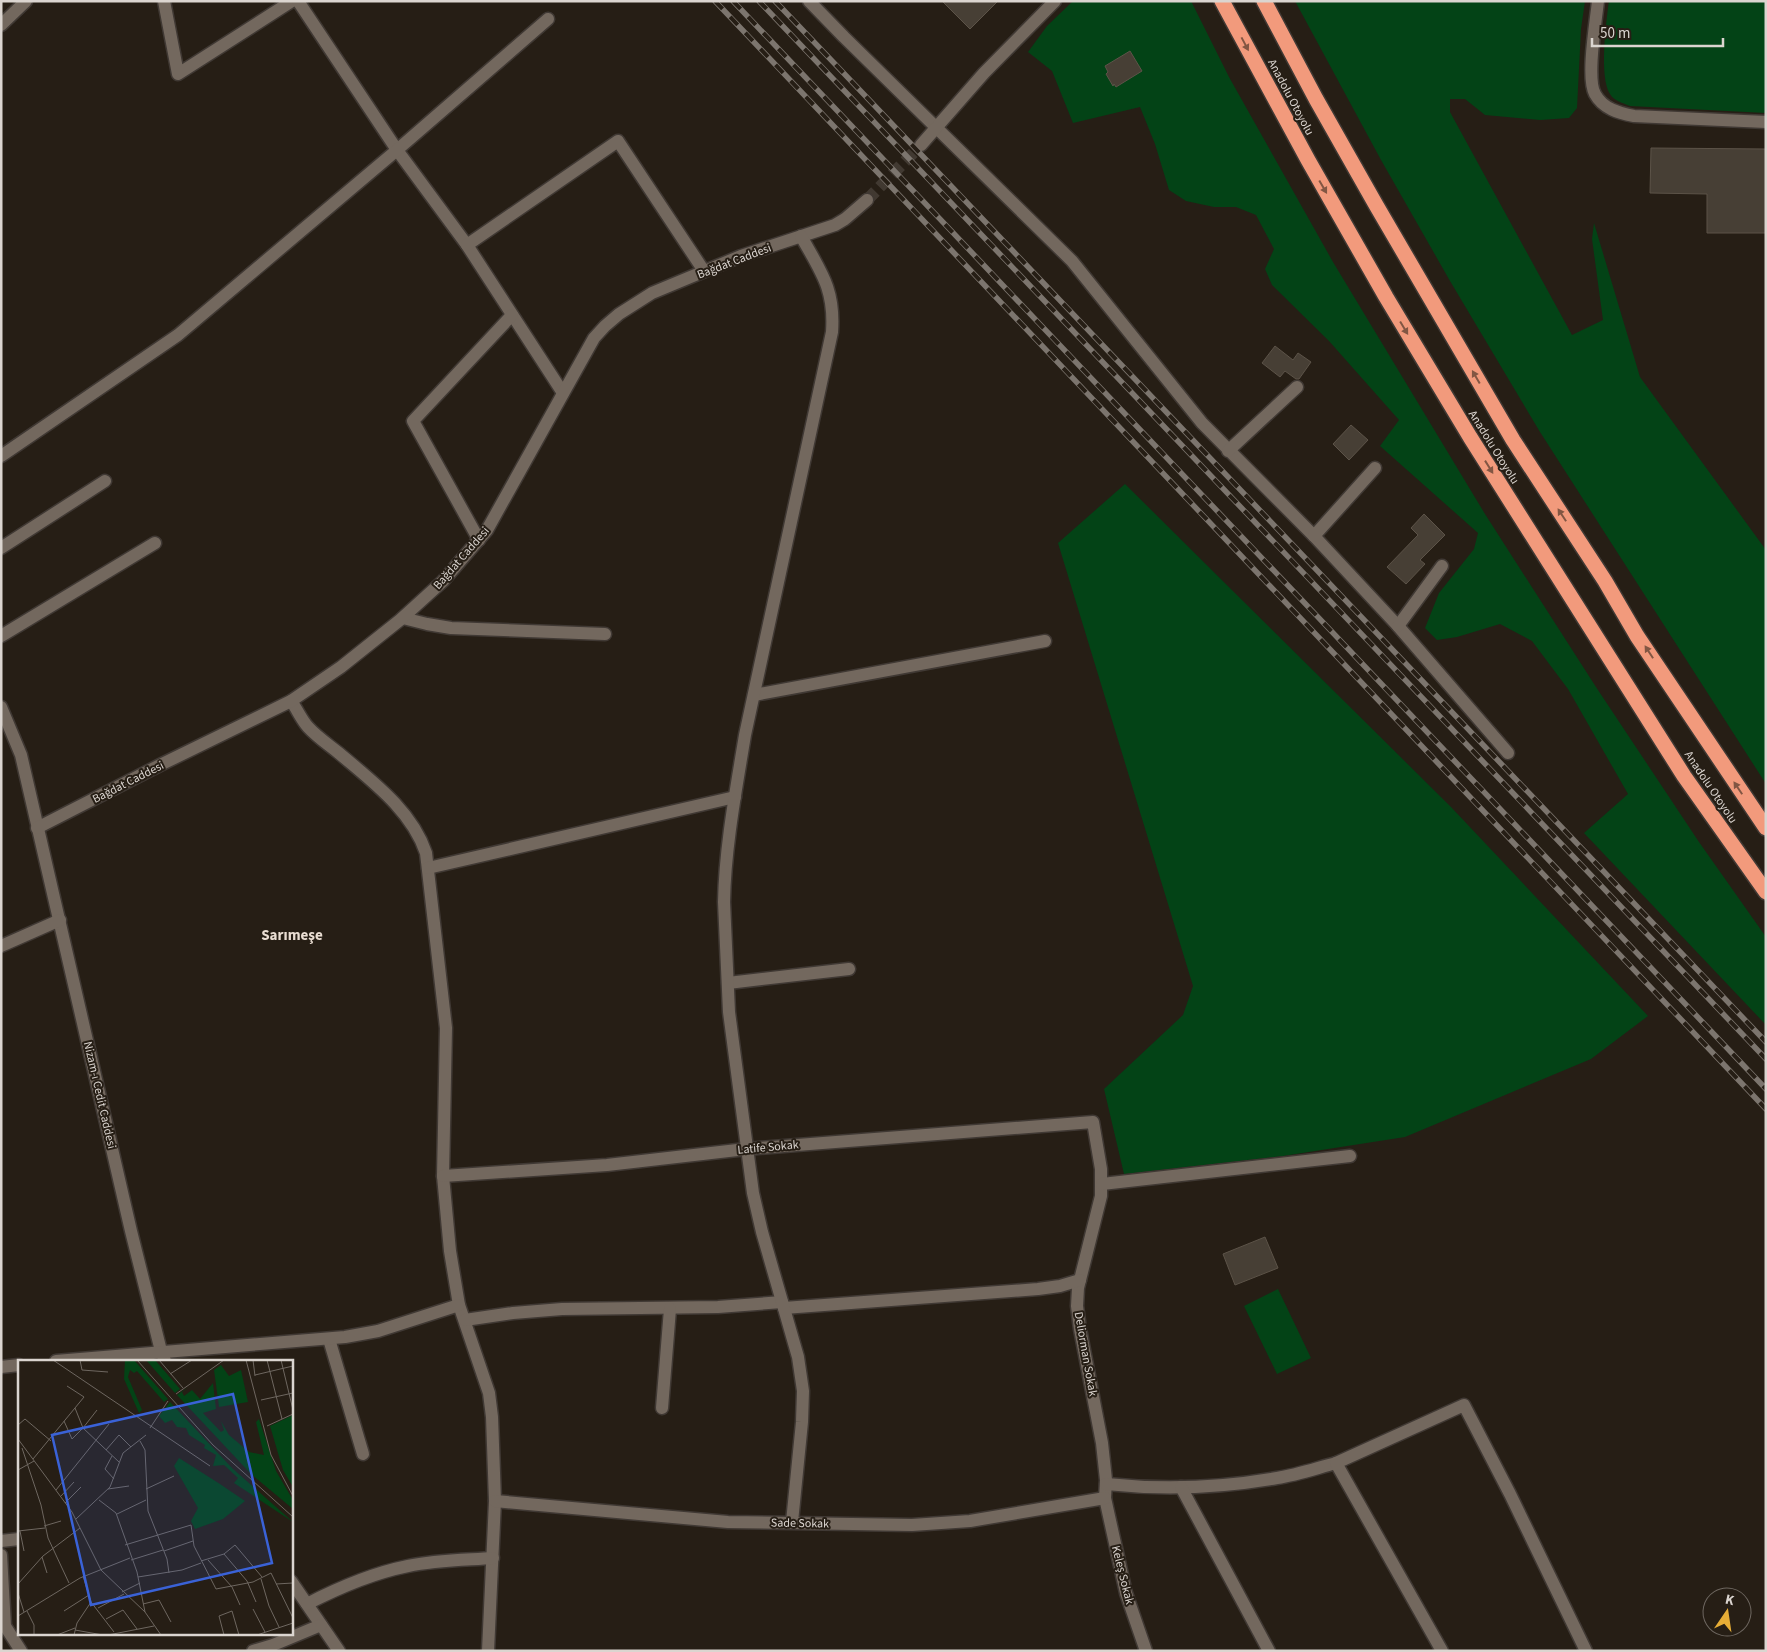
<svg xmlns="http://www.w3.org/2000/svg" width="1767" height="1652" viewBox="0 0 1767 1652" font-family="'Source Sans 3',sans-serif">
<style>
.green{fill:#034316}
.building{fill:#473f35;stroke:#5c5348}
.lines{fill:none;stroke-linecap:round;stroke-linejoin:round}
.minor-tunnel{stroke:#413931;stroke-width:12;stroke-dasharray:12 6;stroke-linecap:butt}
.minor-casing{stroke:#403934;stroke-width:15}
.highway-casing{stroke:#403934;stroke-width:18}
.minor{stroke:#73685e;stroke-width:12}
.highway{stroke:#f29a7c;stroke-width:15}
.rail-casing{stroke:#7c756e;stroke-width:5.5}
.rail{stroke:#261e15;stroke-width:4;stroke-dasharray:11;stroke-linecap:butt}
.oneway{fill:#825643}
.labels{text-anchor:middle;stroke-width:4;stroke-linejoin:round;paint-order:stroke}
.street-label{font-size:12px;fill:#dbd5d0;stroke:#261e15}
.quarter-label{font-size:15px;font-weight:bold;fill:#e9ddd2;stroke:#261e15}
.inset-road{fill:none;stroke:#6e6760;stroke-width:1}
.view{fill:#3a62d7;fill-opacity:0.15;stroke:#3a62d7;stroke-width:2.5}
.inset-edge{fill:none;stroke:#dbd5d0;stroke-width:2.5}
</style>
<rect width="100%" height="100%" fill="#261e15"/>
<g class="green">
<polygon points="1073,1 1191,1 1229,77 1333,262 1485,514 1596,687 1699,842 1766,937 1766,1025 1584,833 1628,794 1568,689 1532,641 1500,624 1457,637 1437,640 1425,628 1439,593 1474,549 1478,533 1380,446 1399,420 1329,341 1272,285 1265,269 1274,249 1256,215 1236,207 1214,207 1186,201 1169,190 1155,144 1140,107 1073,123 1052,71 1028,52 1047,26"/>
<polygon points="1295,1 1585,1 1581,29 1577,108 1569,118 1540,120 1485,115 1465,99 1450,99 1450,112 1572,335 1603,320 1592,239 1594,223 1640,377 1766,550 1766,784 1540,432 1450,281 1381,160"/>
<path d="M1609,1H1766V113L1630,106C1623,103 1614,101 1610,94C1599,77 1606,22 1609,1Z"/>
<polygon points="1125,484 1451,807 1648,1016 1591,1059 1405,1137 1283,1156 1124,1174 1104,1089 1183,1015 1193,986 1058,543"/>
<polygon points="1278,1289 1311,1358 1277,1374 1244,1306"/>
</g>
<g class="building">
<polygon points="942,1 998,1 970,29"/>
<polygon points="1130,51 1142,71 1116,87 1114,84 1113,86 1106,74 1108,72 1105,66"/>
<polygon points="1651,148 1766,149 1766,233 1707,233 1707,194 1650,193"/>
<polygon points="1275,346 1293,360 1298,353 1311,362 1299,379 1296,379 1285,371 1280,377 1262,363"/>
<polygon points="1351,425 1368,440 1349,460 1333,444"/>
<polygon points="1424,514 1445,535 1420,560 1425,564 1406,584 1387,567 1418,535 1411,528"/>
<polygon points="1265,1237 1278,1268 1235,1285 1223,1254"/>
</g>
<g class="lines">
<polyline class="minor-tunnel" points="867,200 921,145"/>
<g class="minor-casing">
<g id="minor">
<polyline points="164,1 178,74 292,1"/>
<polyline points="298,1 397,150 467,245 563,393"/>
<polyline points="809,1 844,37 1072,261 1202,423 1314,536 1398,626 1508,753"/>
<path d="M1598,1C1596,21 1586,78 1595,94C1603,109 1619,113 1634,116L1766,122"/>
<polyline points="1,25 26,1"/>
<polyline points="921,145 984,73 1055,1"/>
<polyline points="467,245 618,141 704,271"/>
<polyline points="1228,451 1297,387"/>
<polyline points="1,456 178,335 397,150 548,19"/>
<polyline points="1314,536 1375,468"/>
<polyline points="479,540 413,421 512,315"/>
<polyline points="1,548 105,481"/>
<polyline points="403,618 427,624 451,628 605,634"/>
<polyline points="1398,626 1442,566"/>
<polyline points="1,636 155,543"/>
<polyline points="754,695 1045,641"/>
<path d="M291,701C297,709 301,719 308,727C317,737 329,745 340,754C373,782 412,811 426,853L446,1028L443,1176L450,1251L459,1305L489,1393L492,1417L495,1501L488,1651"/>
<polyline points="1,707 21,755 131,1231 161,1351 165,1361"/>
<polyline points="37,828 162,764 291,701 341,667 400,620 443,581 487,530 594,338 605,326 619,314 652,293 741,256 835,225 845,219 867,200"/>
<polyline points="428,868 735,797"/>
<polyline points="1,946 60,920"/>
<polyline points="728,983 849,969"/>
<polyline points="443,1176 607,1165 746,1149 1093,1122 1101,1169 1101,1196 1078,1288 1077,1306 1080,1329 1102,1443 1106,1480 1105,1498 1126,1593 1146,1651"/>
<polyline points="1102,1184 1350,1156"/>
<polyline points="784,1308 1038,1289 1060,1286 1080,1280"/>
<polyline points="465,1320 513,1313 562,1309 718,1307 782,1302"/>
<polyline points="329,1339 363,1454"/>
<polyline points="56,1361 345,1337 378,1331 459,1305"/>
<polyline points="1,1367 19,1365"/>
<polyline points="662,1408 670,1309"/>
<path d="M1106,1484C1163,1490 1220,1488 1277,1478C1297,1475 1317,1468 1336,1463"/>
<polyline points="1181,1487 1269,1651"/>
<polyline points="495,1501 728,1522 912,1525 970,1521 1105,1498"/>
<path d="M792,1522L802,1422L803,1391L798,1357L762,1232L753,1193L729,1012L724,902C725,847 736,790 745,735L832,332C835,289 821,272 801,236"/>
<polyline points="1,1541 19,1539"/>
<polyline points="1,1555 5,1626 21,1651"/>
<polyline points="291,1581 339,1651"/>
<path d="M307,1604C338,1588 373,1573 408,1566C436,1560 465,1560 493,1558"/>
<polyline points="253,1651 273,1645 321,1625"/>
<polyline points="1442,1651 1336,1463 1464,1405 1510,1494 1586,1651"/>
</g>
</g>
<g class="highway-casing">
<g id="highway">
<polyline points="1222,1 1308,160 1386,297 1470,437 1684,776 1766,892"/>
<polyline points="1264,1 1316,99 1376,205 1513,440 1605,581 1637,636 1766,828"/>
</g>
</g>
<use href="#minor" class="minor"/>
<use href="#highway" class="highway"/>
<g class="rail-casing">
<g id="rail">
<polyline points="715,1 1766,1109"/>
<polyline points="733,1 1766,1089"/>
<polyline points="759,1 1766,1059"/>
<polyline points="775,1 1766,1042"/>
</g>
</g>
<use href="#rail" class="rail"/>
</g>
<defs><path id="oneway-solid" d="M-6-.8H1V-3.2L6.5 0L1 3.2V.8H-6Z" transform="scale(1.25)"/></defs>
<g class="oneway">
<use href="#oneway-solid" transform="translate(1245 44) rotate(62)"/>
<use href="#oneway-solid" transform="translate(1323 187) rotate(60)"/>
<use href="#oneway-solid" transform="translate(1404 328) rotate(59)"/>
<use href="#oneway-solid" transform="translate(1476 377) rotate(-120)"/>
<use href="#oneway-solid" transform="translate(1489 467) rotate(58)"/>
<use href="#oneway-solid" transform="translate(1562 515) rotate(-123)"/>
<use href="#oneway-solid" transform="translate(1649 652) rotate(-123)"/>
<use href="#oneway-solid" transform="translate(1738 788) rotate(-124)"/>
</g>
<g class="labels">
<g class="street-label">
<text transform="translate(1291 97) rotate(62)" y="4">Anadolu Otoyolu</text>
<text transform="translate(734 261) rotate(-21)" y="4">Bağdat Caddesi</text>
<text transform="translate(1494 447) rotate(58)" y="4">Anadolu Otoyolu</text>
<text transform="translate(461 558) rotate(-49)" y="4">Bağdat Caddesi</text>
<text transform="translate(128 782) rotate(-27)" y="4">Bağdat Caddesi</text>
<text transform="translate(1711 787) rotate(56)" y="4">Anadolu Otoyolu</text>
<text transform="translate(100 1095) rotate(77)" y="4">Nizam-ı Cedit Caddesi</text>
<text transform="translate(768 1147) rotate(-5)" y="4">Latife Sokak</text>
<text transform="translate(1086 1354) rotate(80)" y="4">Deliorman Sokak</text>
<text transform="translate(800 1523) rotate(1)" y="4">Sade Sokak</text>
<text transform="translate(1123 1575) rotate(76)" y="4">Keleş Sokak</text>
</g>
<g class="quarter-label">
<text x="292" y="940">Sarımeşe</text>
</g>
</g>
<g transform="translate(18 1360)">
<rect width="275" height="275" fill="#261e15"/>
<path d="M107,0H116L150,39L146,42L119,11L116,13L112,10L110,17L124,50L121,53L106,19ZM128,0H137L162,29L157,33ZM203,5L211,16L223,10L230,42L201,47L196,10ZM195,23L198,49L185,53L203,72L206,70L203,61L211,75L231,92L246,95L238,62L241,59L258,111L275,140V149L233,114L159,35L170,27L164,32L166,36L174,30L182,39ZM152,42L214,108L275,162L216,123L220,118L206,105L195,106L198,95L186,88L187,85L171,75L168,68L159,67L154,60L147,63L141,56ZM275,55V127L265,110L252,66ZM161,98L202,124L227,141L205,159L177,169L173,161L180,148L156,106Z" fill="#034316"/>
<path class="inset-road" d="M35,0L192,106M62,0L64,10L90,12M119,0L195,85L275,157M141,0L165,28M228,0L253,95L275,136M235,0L237,16M249,0L264,59M263,0L275,50M152,14L174,0M237,15L275,6M158,34L206,0M243,40L275,33M79,50L65,68L101,102M46,61L54,79L65,68L57,48M0,65L7,59L33,81M249,66L275,54M132,68L150,41M0,79L54,152L83,210L127,252L143,275M122,81L127,90L130,151L149,199L151,213M4,88L23,145L30,178L51,223M88,90L101,75L113,87M94,96L87,109L96,119M15,99L66,37L49,26M0,110L16,101M90,129L111,126M128,129L156,116M38,130L91,64M43,136L56,122M81,140L98,153L119,212L127,252M47,143L63,127M99,154L128,140M58,159L92,127L105,93L128,75M26,166L43,161M0,171L27,168M2,171L6,191M107,185L173,165L176,186L198,229L235,222L253,213L275,258M146,191L175,181M24,197L29,213M113,200L145,190M190,200L214,227L222,245M183,201L206,194M65,216L73,242L96,272M120,217L164,210L183,203M243,219L251,246L261,267M0,224L25,196L62,168M258,224L275,223M104,232L122,223M0,233L6,252M238,242L229,221L206,194L217,185L244,217M125,244L141,240L153,262M80,248L106,234M235,249L247,272M9,251L16,265V275M46,251L71,235M0,256L62,218L112,198M88,259L105,250L119,269M57,270L85,275M39,275L57,268M56,275L59,263L73,242M90,275L136,266M206,275L201,256L214,251L221,275M239,275L275,263"/>
<path class="view" d="M215,34L254,203L73,245L34,75Z"/>
<rect width="275" height="275" class="inset-edge"/>
</g>
<rect width="1767" height="1652" fill="none" stroke="#dbd5d0" stroke-width="5"/>
<g transform="translate(1727 1612) rotate(13)"><circle r="24" fill="#261e15" stroke="#6e6760"/>
<path d="M0-4L9 19L0 12L-9 19Z" fill="#e6ad36"/>
<text y="-8" font-size="14" font-weight="bold" text-anchor="middle" fill="#dbd5d0">K</text>
</g>
<path d="M1592 38v8h131v-8" fill="none" stroke="#dbd5d0" stroke-width="2.5"/>
<text x="1600" y="38" font-size="15" fill="#dbd5d0" stroke="#261e15" stroke-width="4" paint-order="stroke">50 m</text>
</svg>
